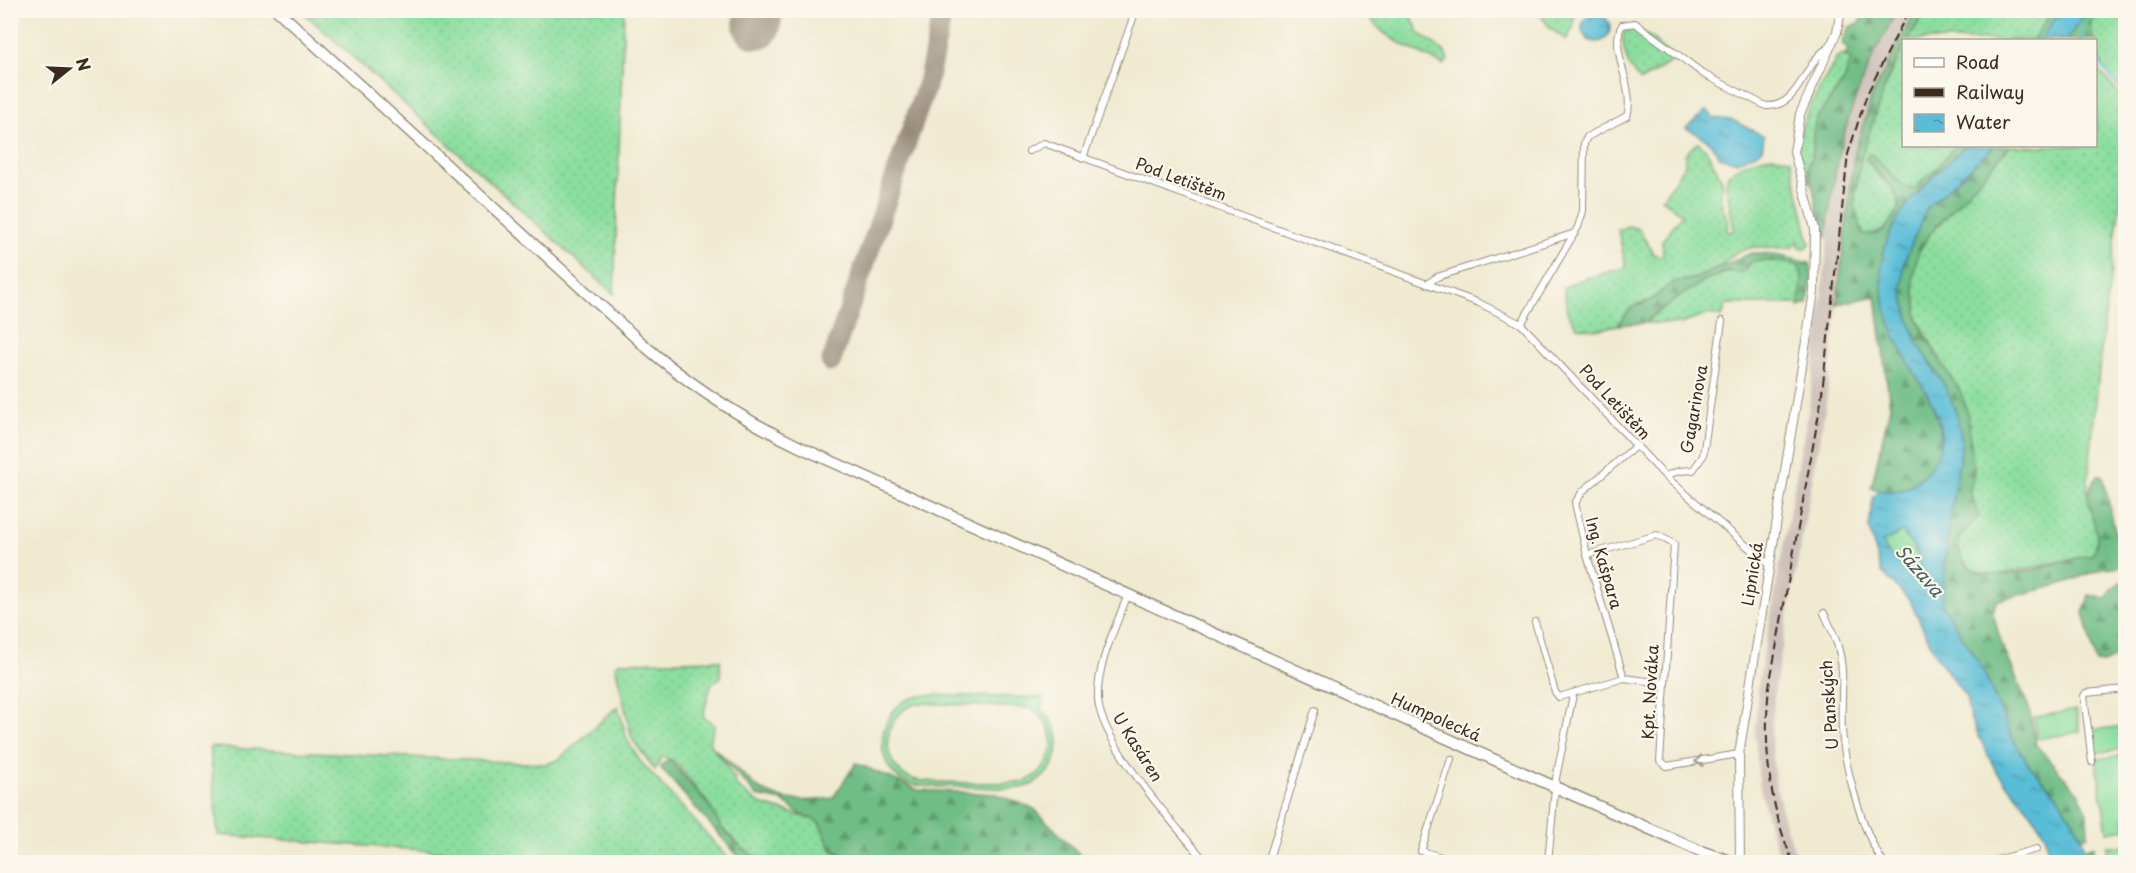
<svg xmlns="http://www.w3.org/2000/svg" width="2136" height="873" viewBox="0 0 2136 873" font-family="'Playpen Sans',sans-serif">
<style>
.railway{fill:#cec1ba}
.grass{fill:url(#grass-dots);stroke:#63845e;stroke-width:1.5}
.forest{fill:url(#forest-firs);stroke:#567452;stroke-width:1.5}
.pitch{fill:#8bde9f;stroke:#63845e;stroke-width:1.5;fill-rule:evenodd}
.water{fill:url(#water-ripples);stroke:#4a747a;stroke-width:1.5;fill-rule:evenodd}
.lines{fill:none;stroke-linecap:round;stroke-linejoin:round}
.stream{stroke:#59bdd7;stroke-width:2}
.taxiway{stroke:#968a78;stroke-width:20}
.runway{stroke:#968a78;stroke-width:48}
.minor-casing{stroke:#968a78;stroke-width:8}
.tertiary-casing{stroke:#968a78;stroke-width:10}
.primary-casing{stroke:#968a78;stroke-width:13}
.minor{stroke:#fff;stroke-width:6}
.tertiary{stroke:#fff;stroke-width:8}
.primary{stroke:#fff;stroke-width:10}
.rail{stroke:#3b2a1e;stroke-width:2;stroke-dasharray:9 4.5;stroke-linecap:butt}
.oneway{stroke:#a79f9a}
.labels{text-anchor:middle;stroke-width:4.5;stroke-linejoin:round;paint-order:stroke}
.street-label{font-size:16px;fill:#3b2a1e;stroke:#fbf7ec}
.water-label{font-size:18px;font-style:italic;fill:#465d5f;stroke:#fbf7ec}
</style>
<defs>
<pattern id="grass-dots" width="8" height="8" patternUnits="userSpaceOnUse" patternTransform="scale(1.5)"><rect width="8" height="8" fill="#8bde9f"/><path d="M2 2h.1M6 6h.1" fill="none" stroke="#79bf88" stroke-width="1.8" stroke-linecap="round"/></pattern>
<pattern id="forest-firs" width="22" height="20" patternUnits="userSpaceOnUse" patternTransform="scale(1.5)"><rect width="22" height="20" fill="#70bd86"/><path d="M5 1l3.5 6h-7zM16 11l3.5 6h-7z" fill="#5d9a6d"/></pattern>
<pattern id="water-ripples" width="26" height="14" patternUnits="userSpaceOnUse" patternTransform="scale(1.5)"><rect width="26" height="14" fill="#59bdd7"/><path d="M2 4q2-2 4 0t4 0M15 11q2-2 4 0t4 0" fill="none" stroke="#4b9aae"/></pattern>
</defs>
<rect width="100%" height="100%" fill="#fbf7ec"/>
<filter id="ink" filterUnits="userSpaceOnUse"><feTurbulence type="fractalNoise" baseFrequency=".0167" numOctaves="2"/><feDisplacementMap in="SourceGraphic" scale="12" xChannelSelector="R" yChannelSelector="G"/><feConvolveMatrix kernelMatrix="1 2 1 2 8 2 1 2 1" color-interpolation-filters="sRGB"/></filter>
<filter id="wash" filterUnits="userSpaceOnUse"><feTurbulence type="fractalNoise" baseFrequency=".008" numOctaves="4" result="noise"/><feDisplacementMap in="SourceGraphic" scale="24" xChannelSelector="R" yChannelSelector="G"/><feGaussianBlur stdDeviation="1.35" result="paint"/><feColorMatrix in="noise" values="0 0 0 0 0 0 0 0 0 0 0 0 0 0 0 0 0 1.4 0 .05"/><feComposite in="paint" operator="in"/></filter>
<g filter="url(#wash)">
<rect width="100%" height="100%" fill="#f0ead1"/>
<polygon class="railway" points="1897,11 1915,11 1872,96 1854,156 1826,403 1775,688 1771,735 1775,781 1785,825 1799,862 1782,862 1770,830 1759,783 1755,735 1758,685 1810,400 1838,152 1857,90"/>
<g class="grass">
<polygon points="302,11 624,11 614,294"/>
<path d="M1365,11H1409L1419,33L1444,51L1448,61L1443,65C1416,50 1381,40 1365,11Z"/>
<polygon points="1537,11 1575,11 1573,28 1566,40 1550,28"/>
<polygon points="1926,11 2052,11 2033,40 1908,40"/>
<path d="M2096,11H2125V79L2121,82L2124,85L2125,83V95C2111,80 2096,62 2096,40H2093C2090,30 2088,19 2096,11Z"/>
<path d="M1633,25L1652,38L1674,60L1641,81C1628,71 1618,43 1626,28Z"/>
<path d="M1903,49L1904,146H1955L1937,168L1913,189L1902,185L1871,154L1867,159L1879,176L1898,194L1899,209C1889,224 1883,237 1863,234C1859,225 1856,217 1855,207C1850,171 1885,81 1903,49Z"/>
<path d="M1842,55L1851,59L1844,81L1817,117L1813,133V153L1808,169L1810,183C1778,146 1819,92 1836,59Z"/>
<path d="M2096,66L2125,102L2126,158L2103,331L2087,489C2088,510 2106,539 2091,555L1993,576C1975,574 1949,561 1959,538C1962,530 1973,522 1979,516L1970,491L1974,471L1967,410L1918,319L1913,278L1918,253L1928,236L2010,146H2096Z"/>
<path d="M1698,142L1707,151L1722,180L1721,201L1728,222L1727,231L1731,232L1734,230L1726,184L1728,174C1747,161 1769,150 1791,160L1810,244L1806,248L1798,247L1799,241L1791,248L1753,247L1735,253L1721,266L1697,278L1674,282L1651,300L1638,304L1618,325L1595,330L1577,327L1567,312L1564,288L1577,281L1626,267L1618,230L1628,226L1639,229L1654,255L1663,256L1662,241L1682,214L1662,199L1685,165V154Z"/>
<path d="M1752,261H1773L1797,264C1806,276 1801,290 1799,304H1726L1722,317L1710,314L1680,324L1646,323L1651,317C1681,296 1709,272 1747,269Z"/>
<path d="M1903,532C1909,545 1921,550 1919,570L1909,575L1887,551L1882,541Z"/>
<polygon points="720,660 721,677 711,685 703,716 715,725 709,742 735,779 735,785 760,804 815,820 820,824 831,849 850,862 762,862 740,846 721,827 707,802 679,767 672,760 662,757 655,770 632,739 615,665 620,662"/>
<polygon points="618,706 627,740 640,761 732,862 585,862 218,835 210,747 546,764 558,760"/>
</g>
<g class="forest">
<path d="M1864,11H1897C1852,92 1835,145 1827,238L1819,217L1808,165L1813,153V133L1817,117L1844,81L1851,59L1844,56L1848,50L1842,43L1849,27L1859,23Z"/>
<path d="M1915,11H1926L1908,40H1904L1903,49L1890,72L1861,157L1854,205L1863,234C1874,235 1882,235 1888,225C1891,220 1897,215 1899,209C1904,196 1875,171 1866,159L1868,154H1871L1902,185L1913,189L1937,168L1955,146H1965C1932,178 1888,213 1882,262C1879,288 1888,322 1899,345C1919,386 1969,439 1920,478C1901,494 1894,494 1871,488L1890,407L1876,296L1837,304L1854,156L1872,96Z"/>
<polygon points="2052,11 2060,11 2041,40 2033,40"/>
<polygon points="2086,11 2096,11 2090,23 2093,40 2067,40"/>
<path d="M1994,146H2010L1928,236L1918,253L1913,278L1918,319L1926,338L1960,391L1967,410L1974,471L1970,491L1979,516L1959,537C1954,605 2055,561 2091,555C2111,533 2071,499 2098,476H2103L2115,532L2125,544V566L2104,568L2062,584L1996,601L1993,613L2001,642L2029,708L2036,745L2078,792L2087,813L2088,836L2083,838L2056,794L2029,765L2012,738L1980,663L1941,605L1947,537L1962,443L1946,388L1919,345L1909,320L1902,288L1904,262L1927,208Z"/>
<path d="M1751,253L1772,254L1810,263L1812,274L1808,304L1799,307C1799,292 1807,277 1797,265L1773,261H1752L1742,273L1727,271L1703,281L1651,317L1646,323L1618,325L1631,308L1651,300L1674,282L1697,278Z"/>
<polygon points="2125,579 2125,653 2103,663 2096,662 2084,612 2089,595 2106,599 2112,588"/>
<path d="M712,747C730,759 742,776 760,789C779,802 812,802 833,798L856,763L918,790L997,794L1034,809L1081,856L1105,862H856L831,849L820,824L815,820L803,816L782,801L757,796Z"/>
<polygon points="669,759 710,807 721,827 740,846 762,862 743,862 660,767"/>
<polygon points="2094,845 2095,862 2085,862 2085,849"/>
</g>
<g class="pitch">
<path d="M927,695L1044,698L1043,706L1040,707C1055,721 1062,739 1055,760C1050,772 1038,784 1025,787C1010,791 990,787 975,787C956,786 935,788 916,785C885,780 875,745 888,720C896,703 909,697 927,695ZM920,703L1031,708C1062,725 1058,771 1023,782C1005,783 926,784 912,779C876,765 882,709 920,703Z"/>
<polygon points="2076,710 2080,732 2037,739 2034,717"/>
<polygon points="2125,726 2125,749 2095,753 2092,730"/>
<polygon points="2126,755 2125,829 2107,832 2096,759"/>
<polygon points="2107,846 2125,846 2125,862 2108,862"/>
</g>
<g class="water">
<polygon points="2060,11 2086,11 2067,40 2041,40"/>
<circle cx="1596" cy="28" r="14"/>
<polygon points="1707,110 1714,118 1732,120 1764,136 1762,150 1737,162 1720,157 1708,140 1686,128"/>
<path d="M1965,146H1994L1927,208L1904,262L1902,288L1909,320L1919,345L1946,388L1957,414L1962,443L1947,537L1942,605L1980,663L2012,738L2029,765L2056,794L2078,829L2085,849V862H2049L2045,834L2029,810L1996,771L1970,718L1966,697L1937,657L1910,601L1881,571L1869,528L1873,497L1880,490C1895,494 1905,491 1917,481C1971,437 1920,390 1899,345C1888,321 1878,288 1882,261C1889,212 1931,179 1965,146ZM1903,532C1910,546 1922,552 1919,570L1909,575L1887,551L1882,542Z"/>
</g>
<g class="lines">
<g class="stream">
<polyline points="2078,21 2085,40"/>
<polyline points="2096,59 2126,96"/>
</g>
<polyline class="taxiway" points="831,362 928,81 943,10"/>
<polyline class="runway" points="757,25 759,10"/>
</g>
</g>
<g filter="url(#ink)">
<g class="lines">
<g class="minor-casing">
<g id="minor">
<polyline points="1029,151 1044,143 1479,303 1521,324 1665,476 1769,565"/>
<polyline points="1083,158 1136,10"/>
<polyline points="1427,284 1437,277 1575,233"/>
<path d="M1521,324L1578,227L1583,211L1584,143L1587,137L1627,116C1636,89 1608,48 1622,25L1635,23L1705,75L1766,106C1801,108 1804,59 1830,47"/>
<polyline points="1665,476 1679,471 1693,470 1703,456 1722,321"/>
<polyline points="1587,555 1657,535 1674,544 1660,761 1667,766 1739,754"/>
<path d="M1128,594C1116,627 1096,665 1098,700C1101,743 1177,828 1206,862"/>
<path d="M1824,613C1829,624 1835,635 1838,647C1846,674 1840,703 1842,730C1845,769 1862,831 1883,862"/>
<polyline points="1535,622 1555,692 1559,697 1624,678 1663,683"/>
<polyline points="1624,678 1587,555 1575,503 1583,491 1637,445"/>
<polyline points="1451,759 1421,851 1458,862"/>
<polyline points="2092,762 2084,696 2086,693 2126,689"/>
<polyline points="1268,862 1315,710"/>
<polyline points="1548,862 1556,778 1573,695"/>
<polyline points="1989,862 2037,849"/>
</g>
</g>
<g class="tertiary-casing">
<polyline id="tertiary" points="1740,862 1739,754 1814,292 1815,229 1794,152 1800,114 1837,32 1841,10"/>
</g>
<g class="primary-casing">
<path id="primary" d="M277,10L646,347C694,388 745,421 802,448L1555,787L1700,851L1733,862"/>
</g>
<use href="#minor" class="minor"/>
<use href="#tertiary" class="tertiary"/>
<use href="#primary" class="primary"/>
<path class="rail" d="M1793,862C1769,806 1763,748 1769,687L1821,402L1848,154L1867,94L1909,10"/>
</g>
<defs><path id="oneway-chevron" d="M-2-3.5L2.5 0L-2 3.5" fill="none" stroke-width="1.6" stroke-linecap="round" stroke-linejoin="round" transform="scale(1.5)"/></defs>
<use class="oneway" href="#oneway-chevron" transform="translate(1699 761) rotate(171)"/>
</g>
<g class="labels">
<g class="street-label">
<text transform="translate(1181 179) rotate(20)" y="6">Pod Letištěm</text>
<text transform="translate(1615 402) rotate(47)" y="6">Pod Letištěm</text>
<text transform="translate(1694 409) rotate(-80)" y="6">Gagarinova</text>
<text transform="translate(1604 563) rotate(74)" y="6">Ing. Kašpara</text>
<text transform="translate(1752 574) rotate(-81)" y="6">Lipnická</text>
<text transform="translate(1650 692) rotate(-87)" y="6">Kpt. Nováka</text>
<text transform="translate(1829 705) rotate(-94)" y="6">U Panských</text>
<text transform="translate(1436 717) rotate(24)" y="6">Humpolecká</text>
<text transform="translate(1138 747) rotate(58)" y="6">U Kasáren</text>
</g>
<g class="water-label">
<text transform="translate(1919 571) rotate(49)" y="6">Sázava</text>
</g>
</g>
<rect width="2136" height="873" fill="none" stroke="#fbf7ec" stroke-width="36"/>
<rect x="1902" y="39" width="195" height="108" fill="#fbf7ec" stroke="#aea59a" stroke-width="1.5"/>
<rect x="1914" y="58" width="30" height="9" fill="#ffffff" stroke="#aea59a" stroke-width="1.5"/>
<text x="1956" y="69" font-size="18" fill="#3b2a1e">Road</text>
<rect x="1914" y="88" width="30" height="9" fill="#3b2a1e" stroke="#aea59a" stroke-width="1.5"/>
<text x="1956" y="99" font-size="18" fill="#3b2a1e">Railway</text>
<rect x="1914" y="114" width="30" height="18" fill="url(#water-ripples)" stroke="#aea59a" stroke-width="1.5"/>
<text x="1956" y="129" font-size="18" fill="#3b2a1e">Water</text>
<g transform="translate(69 69) rotate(72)" stroke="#fbf7ec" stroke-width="4.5" paint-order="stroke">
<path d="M0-4.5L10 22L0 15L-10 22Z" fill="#3b2a1e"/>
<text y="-9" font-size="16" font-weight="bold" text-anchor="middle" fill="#3b2a1e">N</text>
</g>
</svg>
